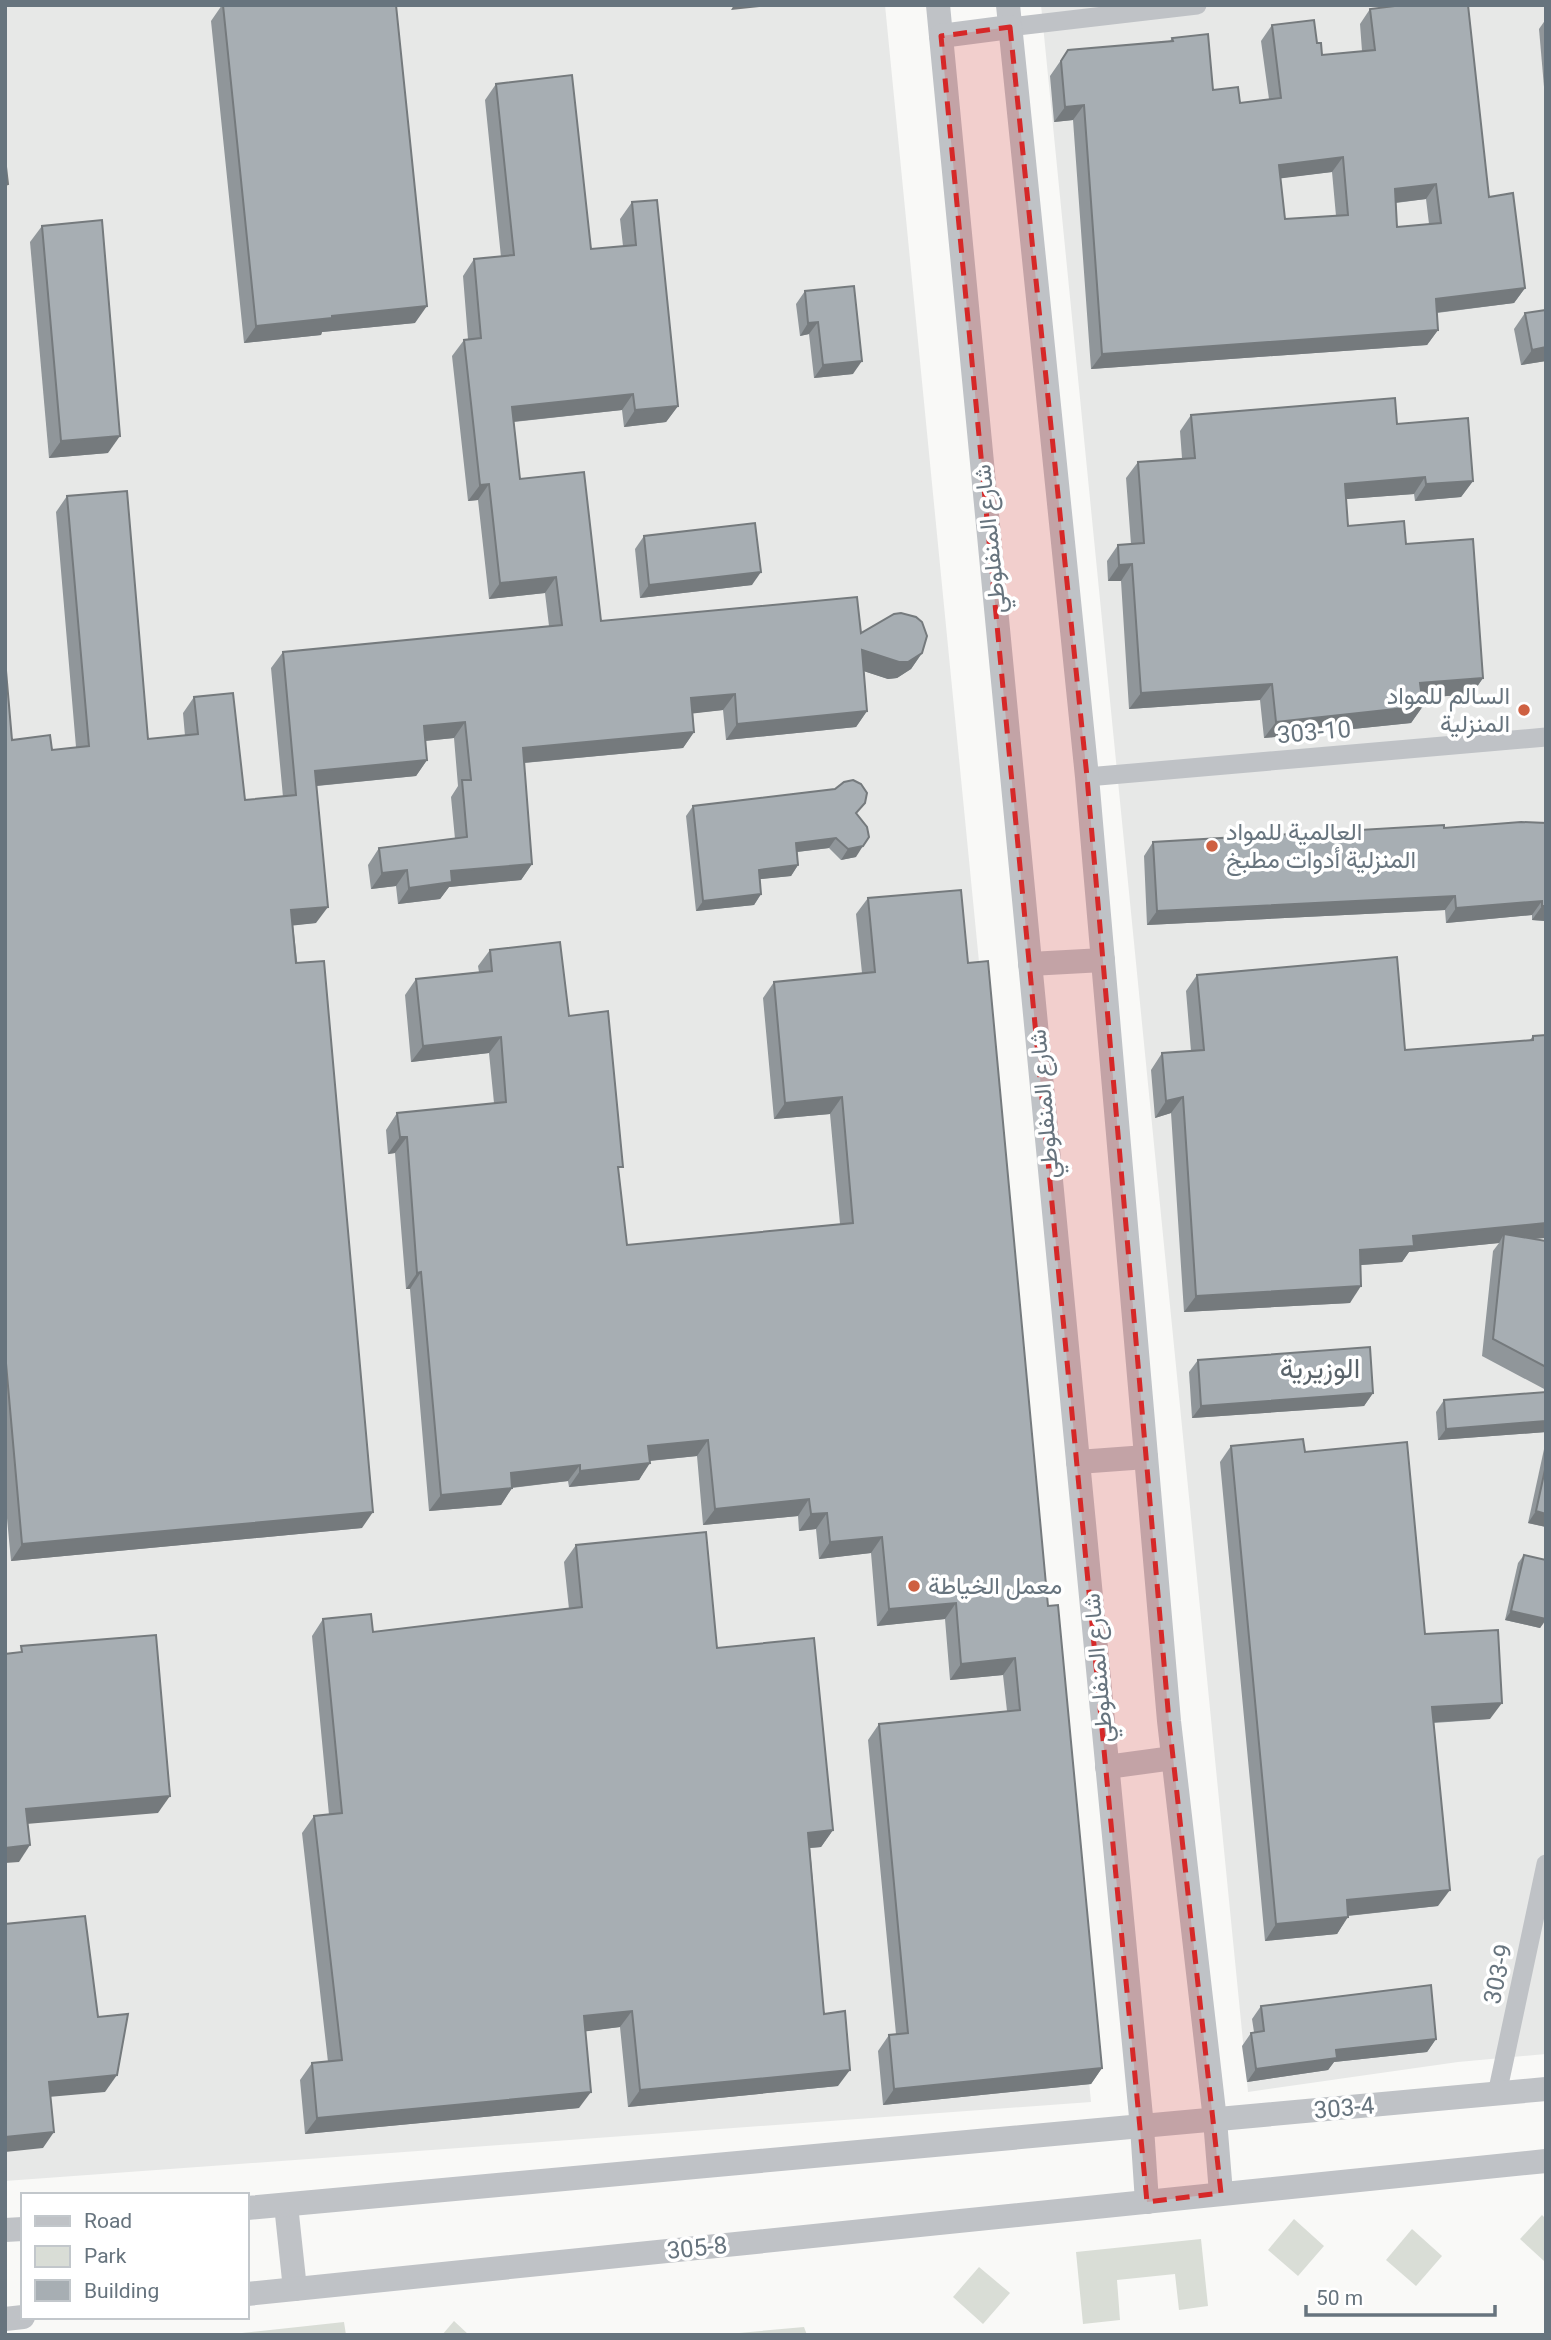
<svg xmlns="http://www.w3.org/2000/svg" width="1551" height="2340" viewBox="0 0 1551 2340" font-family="Roboto,Vazirmatn,sans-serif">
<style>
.built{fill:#e7e8e7}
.green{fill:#d9ddd6}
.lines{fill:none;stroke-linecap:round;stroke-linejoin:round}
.minor{stroke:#bfc2c6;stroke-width:19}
.tertiary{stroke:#bfc2c6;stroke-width:24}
.wall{fill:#90969a;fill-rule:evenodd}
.shaded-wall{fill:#757a7d}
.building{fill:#a7aeb3;stroke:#757a7d;stroke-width:2;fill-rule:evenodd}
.marked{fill:#d62828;fill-opacity:0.2;stroke:#d62828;stroke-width:5;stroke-dasharray:14 9;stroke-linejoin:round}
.poi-dot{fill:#ce6041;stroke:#fff;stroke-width:2.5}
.labels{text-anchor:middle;stroke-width:7;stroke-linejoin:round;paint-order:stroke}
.street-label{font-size:24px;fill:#67747e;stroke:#fff}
.poi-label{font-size:24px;fill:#67747e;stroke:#fff;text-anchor:start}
.quarter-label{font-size:28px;fill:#59636a;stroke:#fff}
</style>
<rect width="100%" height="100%" fill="#f9f9f7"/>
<g class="built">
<polygon points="5,5 885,5 1091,2102 5,2181"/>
<polygon points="1041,5 1546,5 1546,2054 1458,2062 1248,2092"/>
</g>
<g class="green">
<polygon points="1542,2215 1546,2219 1546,2259 1544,2261 1520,2239"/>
<polygon points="1294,2219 1324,2246 1298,2276 1268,2250"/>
<polygon points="1412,2229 1442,2256 1416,2286 1386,2260"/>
<polygon points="1201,2239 1208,2306 1179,2310 1175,2274 1117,2280 1120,2320 1083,2324 1076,2252"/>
<polygon points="979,2267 1010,2293 983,2324 953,2297"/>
<polygon points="454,2321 469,2335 442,2335"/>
<polygon points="344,2322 346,2335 223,2335"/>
<polygon points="804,2327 807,2335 728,2335 728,2334"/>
</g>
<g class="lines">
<g class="minor">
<polyline points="1010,27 1197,5"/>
<polyline points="1087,777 1546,737"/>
<polyline points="1497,2094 1546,1864"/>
</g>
<g class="tertiary">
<polyline points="938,5 1142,2127 1147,2202"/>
<polyline points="1008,5 1087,777 1169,1721 1215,2120 1221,2193"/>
<polyline points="941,36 1010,27"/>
<polyline points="1030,964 1103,960"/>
<polyline points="1078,1462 1146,1457"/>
<polyline points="1107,1767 1173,1758"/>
<polyline points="286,2205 295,2289"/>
<polyline points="247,2208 1546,2089"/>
<polyline points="5,2230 23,2229"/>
<polyline points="247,2294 1546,2161"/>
<polyline points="5,2319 23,2317"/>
</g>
</g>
<g class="wall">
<polygon points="222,5 415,323 322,332 321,335 244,343 211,21"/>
<path d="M1370,9L1489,197L1525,288L1514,303L1437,313L1438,330L1427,345L1091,369L1073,120L1054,122L1050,76L1068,50L1170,41L1172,38L1213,90L1240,103L1269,99L1261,41L1272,25L1317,43L1322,55L1362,51L1360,24ZM1332,172L1336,216L1285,219L1280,178ZM1426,199L1429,224L1397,227L1396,203Z"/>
<polygon points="1546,19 1546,110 1539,29"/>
<polygon points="496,84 591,249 623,246 620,219 632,202 678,406 666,422 624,427 622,410 514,422 520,479 601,621 861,633 922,653 911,669 897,678 888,679 864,671 867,711 856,727 726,740 723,710 693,713 694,732 683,748 524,763 532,864 521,880 449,887 440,899 398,904 396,886 371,889 368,865 379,848 455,839 451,797 458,786 454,738 425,741 427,760 416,776 317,786 316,923 293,925 362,1528 11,1561 5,1497 5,659 12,740 52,750 76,747 56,512 67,496 148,739 185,736 183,713 194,697 245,800 283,797 271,668 283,652 549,626 545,593 489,599 478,500 468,501 452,356 464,340 468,339 463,276 474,259 501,257 485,100"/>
<polygon points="42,226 108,453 49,458 30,242"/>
<polygon points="805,291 853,374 814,378 809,334 800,336 796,304"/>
<polygon points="1546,310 1546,361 1521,365 1514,329 1525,313"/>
<polygon points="1191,415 1397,424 1473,481 1461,497 1415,501 1414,494 1346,499 1348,526 1406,544 1483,678 1472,694 1422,698 1423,706 1411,723 1264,738 1260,700 1129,709 1121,581 1108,581 1107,561 1118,545 1131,544 1126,478 1138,462 1182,458 1180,431"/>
<polygon points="644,536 752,585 640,598 635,549"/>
<polygon points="835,789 857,814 856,857 841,860 829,848 797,852 798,865 791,876 760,879 761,894 754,905 696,911 686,816 693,806"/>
<polygon points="1546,823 1546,921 1532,920 1532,915 1446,923 1445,910 1147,925 1144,856 1153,842"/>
<polygon points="868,898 968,963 1048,1606 1102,2068 1091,2084 883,2105 878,2051 889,2035 896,2034 868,1740 879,1724 1007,1711 1003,1675 950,1680 945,1619 877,1626 871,1553 819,1559 816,1529 799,1531 798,1516 703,1525 697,1456 650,1461 639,1480 569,1487 568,1481 512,1488 501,1505 429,1511 410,1289 406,1289 395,1153 388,1154 386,1130 397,1113 494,1103 489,1053 411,1062 405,995 416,979 479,972 478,966 490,950 569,1016 619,1173 627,1245 840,1224 830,1114 774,1119 763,998 774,982 862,973 856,914"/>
<polygon points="1197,975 1405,1050 1529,1041 1533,1036 1534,1239 1546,1241 1546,1390 1482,1356 1493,1251 1499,1243 1409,1252 1402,1262 1360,1265 1350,1303 1184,1312 1171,1113 1155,1118 1151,1070 1162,1053 1191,1051 1186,991"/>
<polygon points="1198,1360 1373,1393 1364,1406 1192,1418 1189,1372"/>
<polygon points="1546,1392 1546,1432 1438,1440 1436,1412 1444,1400"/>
<polygon points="1546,1440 1546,1527 1528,1523"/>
<polygon points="1231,1446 1305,1452 1425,1634 1490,1719 1434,1723 1438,1906 1348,1916 1337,1934 1265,1941 1220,1462"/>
<polygon points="576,1545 717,1648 833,1830 821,1847 810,1848 824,2014 838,2086 628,2107 620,2027 586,2031 579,2108 305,2134 300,2080 312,2063 328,2062 302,1833 314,1816 329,1815 312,1636 323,1619 373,1632 569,1609 564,1562"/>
<polygon points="1524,1555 1546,1620 1540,1628 1505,1620 1518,1563"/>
<polygon points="1261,2006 1436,2039 1427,2052 1334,2062 1328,2070 1247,2082 1242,2046 1251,2033 1254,2032 1252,2019"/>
</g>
<g class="shaded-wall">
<polygon points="734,5 779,5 731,10"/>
<polygon points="1084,105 1073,120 1054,122 1065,107"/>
<polygon points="1343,157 1332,172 1268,180 1279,165"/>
<polygon points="1436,184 1426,199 1384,204 1395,189"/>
<polygon points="1525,288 1514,303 1425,314 1436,299"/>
<polygon points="427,306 415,323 322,332 321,335 244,343 256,326 332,316"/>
<polygon points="818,322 809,334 800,336 808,323"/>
<polygon points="1438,330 1427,345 1091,369 1102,354"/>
<polygon points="1546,347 1546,361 1521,365 1532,350"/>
<polygon points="862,361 853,374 814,378 823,365"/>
<polygon points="633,394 622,410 501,423 512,407"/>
<polygon points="678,406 666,422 624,427 635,410"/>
<polygon points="120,436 108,453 49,458 61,441"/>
<polygon points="1425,477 1414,494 1334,500 1345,484"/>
<polygon points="1473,481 1461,497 1415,501 1426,484"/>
<polygon points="489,484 478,500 468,501 480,485"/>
<polygon points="1132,564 1121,581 1108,581 1119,565"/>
<polygon points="761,572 752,585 640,598 649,585"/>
<polygon points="556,577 545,593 489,599 500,583"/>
<polygon points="862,650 922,653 911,669 897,678 888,679 851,667"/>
<polygon points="1483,678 1472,694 1409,699 1420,683"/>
<polygon points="1272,684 1260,700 1129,709 1141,693"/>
<polygon points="735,694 723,710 680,715 691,698"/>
<polygon points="1423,706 1411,723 1264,738 1276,722"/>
<polygon points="867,711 856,727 726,740 737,724"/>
<polygon points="465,722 454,738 413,742 424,726"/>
<polygon points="694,732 683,748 511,764 523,748"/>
<polygon points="427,760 416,776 304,787 315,771"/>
<polygon points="836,838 829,848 788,853 796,843"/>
<polygon points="863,846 856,857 841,860 848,849"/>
<polygon points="532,864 521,880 449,887 440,899 398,904 409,888 451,871"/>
<polygon points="798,865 791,876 752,880 759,870"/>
<polygon points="407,870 396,886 371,889 382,873"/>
<polygon points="761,894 754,905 696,911 703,901"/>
<polygon points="1455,896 1445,910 1147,925 1157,911"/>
<polygon points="1542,901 1532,915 1446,923 1456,908"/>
<polygon points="1542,906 1546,906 1546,921 1532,920"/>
<polygon points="328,907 316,923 280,927 291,910"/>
<polygon points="501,1037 489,1053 411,1062 423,1046"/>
<polygon points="842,1097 830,1114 774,1119 785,1103"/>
<polygon points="1183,1097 1171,1113 1155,1118 1166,1101"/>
<polygon points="400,1137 407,1137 395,1153 388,1154"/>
<polygon points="1546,1223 1546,1238 1504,1242 1504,1234 1499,1243 1409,1252 1402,1262 1348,1266 1360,1250 1413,1236"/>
<polygon points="421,1272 410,1289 406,1289 417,1273"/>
<polygon points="1361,1286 1350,1303 1184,1312 1196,1296"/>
<polygon points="1373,1393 1364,1406 1192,1418 1201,1406"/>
<polygon points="1546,1421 1546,1432 1438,1440 1446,1429"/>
<polygon points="708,1440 697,1456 637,1462 648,1446"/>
<polygon points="650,1463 639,1480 569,1487 580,1471"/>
<polygon points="580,1465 568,1481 499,1489 511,1473"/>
<polygon points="512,1488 501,1505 429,1511 441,1495"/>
<polygon points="809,1499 798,1516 703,1525 715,1509"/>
<polygon points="1536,1511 1546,1514 1546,1527 1528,1523"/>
<polygon points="373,1512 362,1528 11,1561 22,1544"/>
<polygon points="827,1513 816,1529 799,1531 811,1514"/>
<polygon points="882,1537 871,1553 819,1559 830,1542"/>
<polygon points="956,1603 945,1619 877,1626 889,1609"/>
<polygon points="1511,1611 1546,1619 1540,1628 1505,1620"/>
<polygon points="1015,1658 1003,1675 950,1680 961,1664"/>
<polygon points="1502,1703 1490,1719 1421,1723 1432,1707"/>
<polygon points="170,1796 158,1813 14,1825 26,1809"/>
<polygon points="833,1830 821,1847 797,1849 808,1833"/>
<polygon points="30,1845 19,1862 5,1863 5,1848"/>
<polygon points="1450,1890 1438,1906 1335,1917 1347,1900"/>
<polygon points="1348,1917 1337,1934 1265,1941 1276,1924"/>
<polygon points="632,2011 620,2027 573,2033 584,2016"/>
<polygon points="1436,2039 1427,2052 1334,2062 1328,2070 1247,2082 1256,2069 1336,2050"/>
<polygon points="1102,2068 1091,2084 883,2105 894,2089"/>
<polygon points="850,2070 838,2086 628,2107 640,2090"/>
<polygon points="117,2075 105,2092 37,2098 49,2082"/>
<polygon points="591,2092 579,2108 305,2134 317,2118"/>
<polygon points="54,2132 43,2148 5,2152 5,2137"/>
</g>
<g class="building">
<polygon points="223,5 396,5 427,306 332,316 332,318 256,326"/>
<path d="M1403,5H1468L1489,197L1513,193L1525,288L1436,299L1438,330L1102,354L1084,105L1065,107L1061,61L1068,50L1173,41L1172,38L1208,34L1213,90L1238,87L1240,103L1281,98L1272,25L1314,20L1317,43H1321L1322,55L1375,50L1370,9ZM1343,157L1348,215L1285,219L1279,165ZM1436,184L1441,223L1397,227L1395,189Z"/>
<polygon points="572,75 591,249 636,245 632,202 657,200 678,406 635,410 633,394 512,407 520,479 584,472 601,621 857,597 861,633 894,614 901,613 916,617 922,622 927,636 922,653 908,662 899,662 862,650 867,711 737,724 735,694 691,698 694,732 523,748 532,864 451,871 452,882 409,888 407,870 382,873 379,848 467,837 462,780 471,780 465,722 424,726 427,760 315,771 328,907 291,910 296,963 324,961 373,1512 22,1544 5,1352 5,659 12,740 50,735 52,750 89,746 67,496 127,491 148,739 198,734 194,697 233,693 245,800 296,795 283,652 562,625 556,577 500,583 489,484 480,485 464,340 481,338 474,259 514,255 496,84"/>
<polygon points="5,158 8,184 5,185"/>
<polygon points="102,220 120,436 61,441 42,226"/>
<polygon points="854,286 862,361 823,365 818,322 808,323 805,291"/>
<polygon points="1546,310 1546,347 1532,350 1525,313"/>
<polygon points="1395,398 1397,424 1468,418 1473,481 1426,484 1425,477 1345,484 1348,526 1404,521 1406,544 1473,539 1483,678 1420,683 1423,706 1276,722 1272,684 1141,693 1132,564 1119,565 1118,545 1144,543 1138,462 1195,458 1191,415"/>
<polygon points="755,523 761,572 649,585 644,536"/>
<polygon points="853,780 861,784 867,793 865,803 856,813 867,827 869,837 863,846 848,849 836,838 796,843 798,865 759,870 761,894 703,901 693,806 835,789 844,782"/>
<polygon points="1521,822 1546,823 1546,906 1542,906 1542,901 1456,908 1455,896 1157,911 1153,842 1444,825 1444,828"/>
<polygon points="961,890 968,963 988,961 1048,1606 1058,1605 1102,2068 894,2089 889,2035 908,2033 879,1724 1020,1710 1015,1658 961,1664 956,1603 889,1609 882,1537 830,1542 827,1513 811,1514 809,1499 715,1509 708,1440 648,1446 650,1463 580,1471 580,1465 511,1473 512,1488 441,1495 421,1272 417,1273 407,1137 400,1137 397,1113 506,1102 501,1037 423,1046 416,979 492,971 490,950 560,942 569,1016 608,1011 623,1167 618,1167 627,1245 853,1223 842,1097 785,1103 774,982 875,972 868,898"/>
<polygon points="1397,957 1405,1050 1533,1040 1533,1036 1546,1035 1546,1223 1413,1236 1414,1246 1360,1250 1361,1286 1196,1296 1183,1097 1166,1101 1162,1053 1204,1050 1197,975"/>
<polygon points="1504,1234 1546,1241 1546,1367 1493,1339"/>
<polygon points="1370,1347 1373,1393 1201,1406 1198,1360"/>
<polygon points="1546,1392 1546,1421 1446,1429 1444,1400"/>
<polygon points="1303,1439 1305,1452 1407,1442 1425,1634 1498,1630 1502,1703 1432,1707 1450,1890 1347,1900 1348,1917 1276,1924 1231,1446"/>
<polygon points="1546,1465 1546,1514 1536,1511"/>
<polygon points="706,1532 717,1648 814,1638 833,1830 808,1833 824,2014 845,2011 850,2070 640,2090 632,2011 584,2016 591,2092 317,2118 312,2063 342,2060 314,1816 342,1813 323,1619 371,1614 373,1632 582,1607 576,1545"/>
<polygon points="1524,1555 1546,1560 1546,1619 1511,1611"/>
<polygon points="156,1635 170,1796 26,1809 30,1845 5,1848 5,1654 22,1652 21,1646"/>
<polygon points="85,1916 98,2017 128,2014 117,2075 49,2082 54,2132 5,2137 5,1924"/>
<polygon points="1431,1985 1436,2039 1336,2050 1337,2058 1256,2069 1251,2033 1264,2031 1261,2006"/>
</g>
<path class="marked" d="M1010,27L1087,777L1169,1721L1221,2193L1147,2202L941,36Z"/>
<g class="poi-dot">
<circle cx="1524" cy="710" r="7"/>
<circle cx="1212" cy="846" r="7"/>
<circle cx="914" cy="1586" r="7"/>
</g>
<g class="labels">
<g class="street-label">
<text transform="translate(990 539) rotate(-96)" y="8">شارع المنفلوطي</text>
<text transform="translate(1314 732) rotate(-5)" y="8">303-10</text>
<text transform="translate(1044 1104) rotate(-95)" y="8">شارع المنفلوطي</text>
<text transform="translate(1098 1668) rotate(-95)" y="8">شارع المنفلوطي</text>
<text transform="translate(1498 1974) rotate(-78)" y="8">303-9</text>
<text transform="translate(1344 2108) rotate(-5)" y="8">303-4</text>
<text transform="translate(697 2248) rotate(-6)" y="8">305-8</text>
</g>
<g class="poi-label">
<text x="1510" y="704" text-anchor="end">السالم للمواد<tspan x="1510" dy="28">المنزلية</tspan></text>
<text x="1226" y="840">العالمية للمواد<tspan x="1226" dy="28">المنزلية أدوات مطبخ</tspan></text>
<text x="928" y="1594">معمل الخياطة</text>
</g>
<g class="quarter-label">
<text x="1320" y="1378">الوزيرية</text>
</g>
</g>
<rect width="1551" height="2340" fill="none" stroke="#67747e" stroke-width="14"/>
<rect x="21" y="2193" width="228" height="126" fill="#ffffff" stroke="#c2c7cb" stroke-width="2"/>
<rect x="35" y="2216" width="35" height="10" fill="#bfc2c6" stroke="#c2c7cb" stroke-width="2"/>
<text x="84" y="2228" font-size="21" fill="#67747e">Road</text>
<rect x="35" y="2246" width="35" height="21" fill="#d9ddd6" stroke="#c2c7cb" stroke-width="2"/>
<text x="84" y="2263" font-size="21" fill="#67747e">Park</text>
<rect x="35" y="2280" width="35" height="21" fill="#a7aeb3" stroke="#c2c7cb" stroke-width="2"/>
<text x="84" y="2298" font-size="21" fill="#67747e">Building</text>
<path d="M1306 2305v10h189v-10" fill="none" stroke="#67747e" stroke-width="3.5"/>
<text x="1316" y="2305" font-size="21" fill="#67747e" stroke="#ffffff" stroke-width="5" paint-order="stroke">50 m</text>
</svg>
